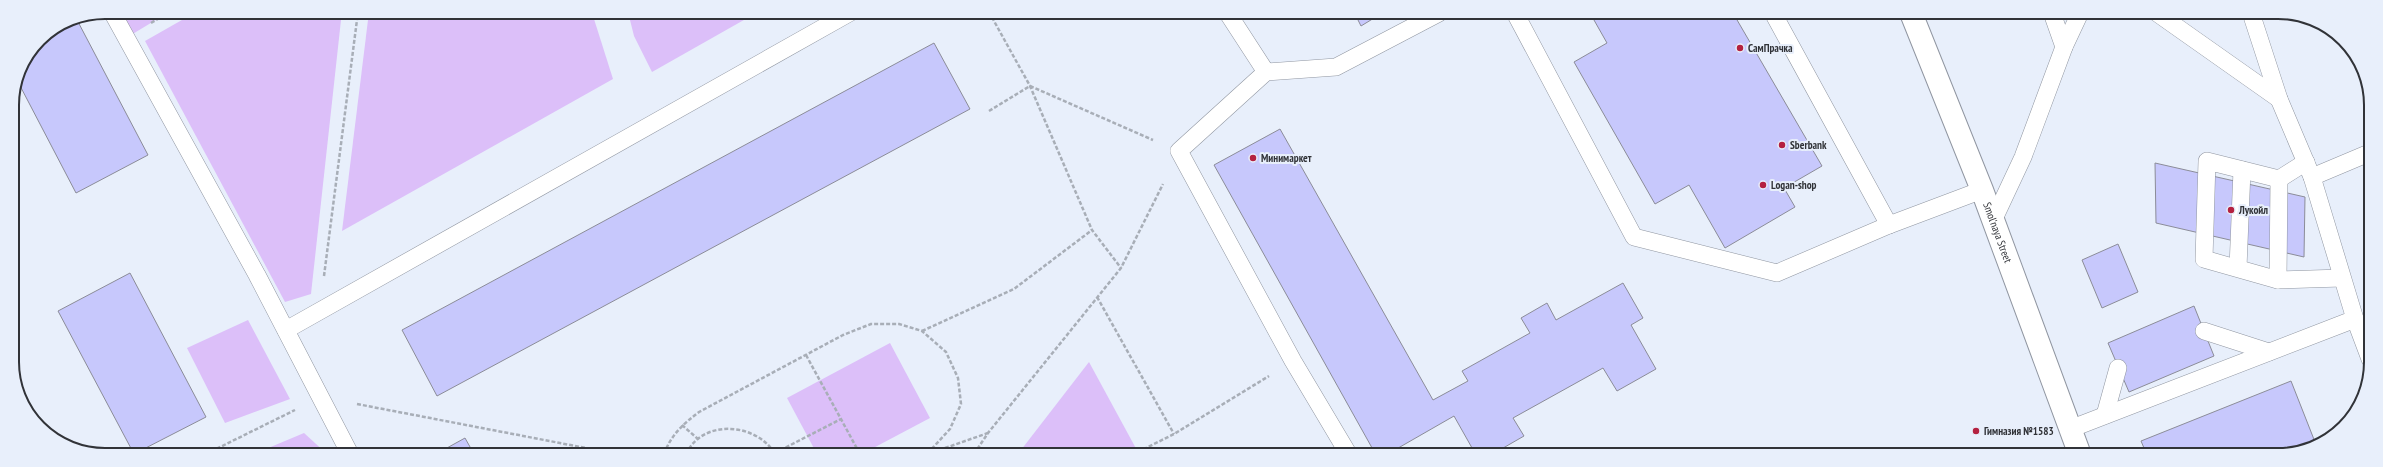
<svg xmlns="http://www.w3.org/2000/svg" width="2383" height="467" viewBox="0 0 2383 467" font-family="'PT Sans Narrow',sans-serif">
<style>
.green{fill:#dcbff9}
.building{fill:#c7c8fc;stroke:#8b8c98}
.lines{fill:none;stroke-linecap:round;stroke-linejoin:round}
.lane-casing{stroke:#9096a1;stroke-width:18}
.secondary-casing{stroke:#9096a1;stroke-width:24}
.path{stroke:#a8aeb7;stroke-width:2.5;stroke-dasharray:4 2;stroke-linecap:butt}
.lane{stroke:#fff;stroke-width:17}
.secondary{stroke:#fff;stroke-width:22}
.poi-dot{fill:#b42140;stroke:#e8effb;stroke-width:1.5}
.labels{text-anchor:middle;stroke-width:4;stroke-linejoin:round;paint-order:stroke}
.poi-label{font-size:11px;font-weight:bold;fill:#313338;stroke:#e8effb;text-anchor:start}
.street-label{font-size:11px;fill:#313338;stroke:#e8effb}
.rim{fill:none;stroke:#313338;stroke-width:2}
</style>
<rect width="100%" height="100%" fill="#e8effb"/>
<g class="green">
<polygon points="112,12 169,12 126,38"/>
<polygon points="196,12 268,12 341,20 311,294 285,302 145,41"/>
<polygon points="380,12 568,12 594,19 613,79 342,231 368,20"/>
<polygon points="628,12 758,12 652,72 634,36"/>
<polygon points="248,320 290,399 225,423 187,348"/>
<polygon points="890,343 930,418 862,454 817,454 787,398"/>
<polygon points="1089,362 1139,454 1023,454 1021,450"/>
<polygon points="304,433 327,454 254,454"/>
</g>
<g class="building">
<polygon points="1354,12 1384,12 1361,26"/>
<polygon points="1590,13 1733,13 1822,166 1784,188 1795,207 1725,248 1689,185 1655,204 1574,62 1607,43"/>
<polygon points="76,18 148,155 76,193 17,80 19,69 39,39 70,19"/>
<polygon points="934,43 970,109 437,396 402,330"/>
<polygon points="1280,129 1433,400 1468,381 1462,371 1530,333 1521,318 1547,303 1556,320 1623,283 1643,318 1631,325 1656,369 1617,391 1603,368 1513,418 1524,436 1491,455 1476,455 1454,416 1386,455 1376,455 1214,165"/>
<polygon points="2155,163 2305,197 2304,257 2156,223"/>
<polygon points="2118,244 2138,292 2102,308 2082,260"/>
<polygon points="130,273 206,417 134,454 58,311"/>
<polygon points="2194,306 2214,356 2129,392 2108,343"/>
<polygon points="2291,381 2315,442 2284,455 2147,455 2141,441"/>
<polygon points="465,438 474,454 436,454"/>
</g>
<g class="lines">
<g class="lane-casing">
<g id="lane">
<polyline points="112,12 257,275 350,454"/>
<polyline points="1227,12 1266,72"/>
<polyline points="1515,13 1634,237 1777,273 1889,225 1982,190"/>
<polyline points="1773,13 1889,225"/>
<polyline points="2157,13 2279,99"/>
<polyline points="2251,13 2279,99 2312,177 2355,319 2370,359"/>
<polyline points="2064,47 2080,13"/>
<polyline points="2306,162 2279,179 2207,161 2204,259 2278,280 2342,278"/>
<polyline points="2312,177 2369,153"/>
<polyline points="1993,221 2023,157 2064,47 2052,13"/>
<polyline points="2238,268 2242,170"/>
<polyline points="2278,280 2279,179"/>
<polyline points="286,330 851,12"/>
<polyline points="2204,331 2269,352"/>
<polyline points="2105,415 2118,368"/>
<polyline points="2070,429 2355,319"/>
<polyline points="1349,455 1293,361 1179,151 1266,72 1336,67 1439,13"/>
</g>
</g>
<g class="secondary-casing">
<g id="secondary">
<path id="s1" d="M1911,13L1982,190L2080,455"/>
</g>
</g>
<g class="path">
<polyline points="989,12 1030,86 1092,230 1121,268"/>
<polyline points="151,23 169,12"/>
<polyline points="989,111 1030,86 1153,140"/>
<polyline points="324,276 358,12"/>
<polyline points="1097,297 1174,434"/>
<polyline points="922,331 1014,289 1092,230"/>
<polyline points="806,355 860,454"/>
<polyline points="357,404 617,454"/>
<polyline points="682,425 698,439"/>
<polyline points="1138,452 1174,434 1269,376"/>
<polyline points="775,453 841,419"/>
<polyline points="206,454 295,410"/>
<path d="M664,454C671,435 683,424 699,412L843,335L871,324H899L922,331L946,352L958,378L961,404L950,429L927,454"/>
<path d="M686,454C703,418 757,423 775,454"/>
<polyline points="928,454 988,433"/>
<polyline points="974,454 988,433 1121,268 1163,184"/>
</g>
<use href="#lane" class="lane"/>
<use href="#secondary" class="secondary"/>
</g>
<g class="poi-dot">
<circle cx="1740" cy="48" r="4"/>
<circle cx="1782" cy="145" r="4"/>
<circle cx="1253" cy="158" r="4"/>
<circle cx="1763" cy="185" r="4"/>
<circle cx="2231" cy="210" r="4"/>
<circle cx="1976" cy="431" r="4"/>
</g>
<g class="labels">
<g class="poi-label">
<text x="1748" y="52">СамПрачка</text>
<text x="1790" y="149">Sberbank</text>
<text x="1261" y="162">Минимаркет</text>
<text x="1771" y="189">Logan-shop</text>
<text x="2239" y="214">Лукойл</text>
<text x="1984" y="435">Гимназия №1583</text>
</g>
<g class="street-label">
<text dy="4" stroke="none"><textPath href="#s1" startOffset="236">Smol'naya Street</textPath></text>
</g>
</g>
<path d="M0 0H2383V467H0ZM105 19H2278A86 86 0 0 1 2364 105V362A86 86 0 0 1 2278 448H105A86 86 0 0 1 19 362V105A86 86 0 0 1 105 19Z" fill="#e8effb" fill-rule="evenodd"/>
<path class="rim" d="M105 19H2278A86 86 0 0 1 2364 105V362A86 86 0 0 1 2278 448H105A86 86 0 0 1 19 362V105A86 86 0 0 1 105 19Z"/>
</svg>
